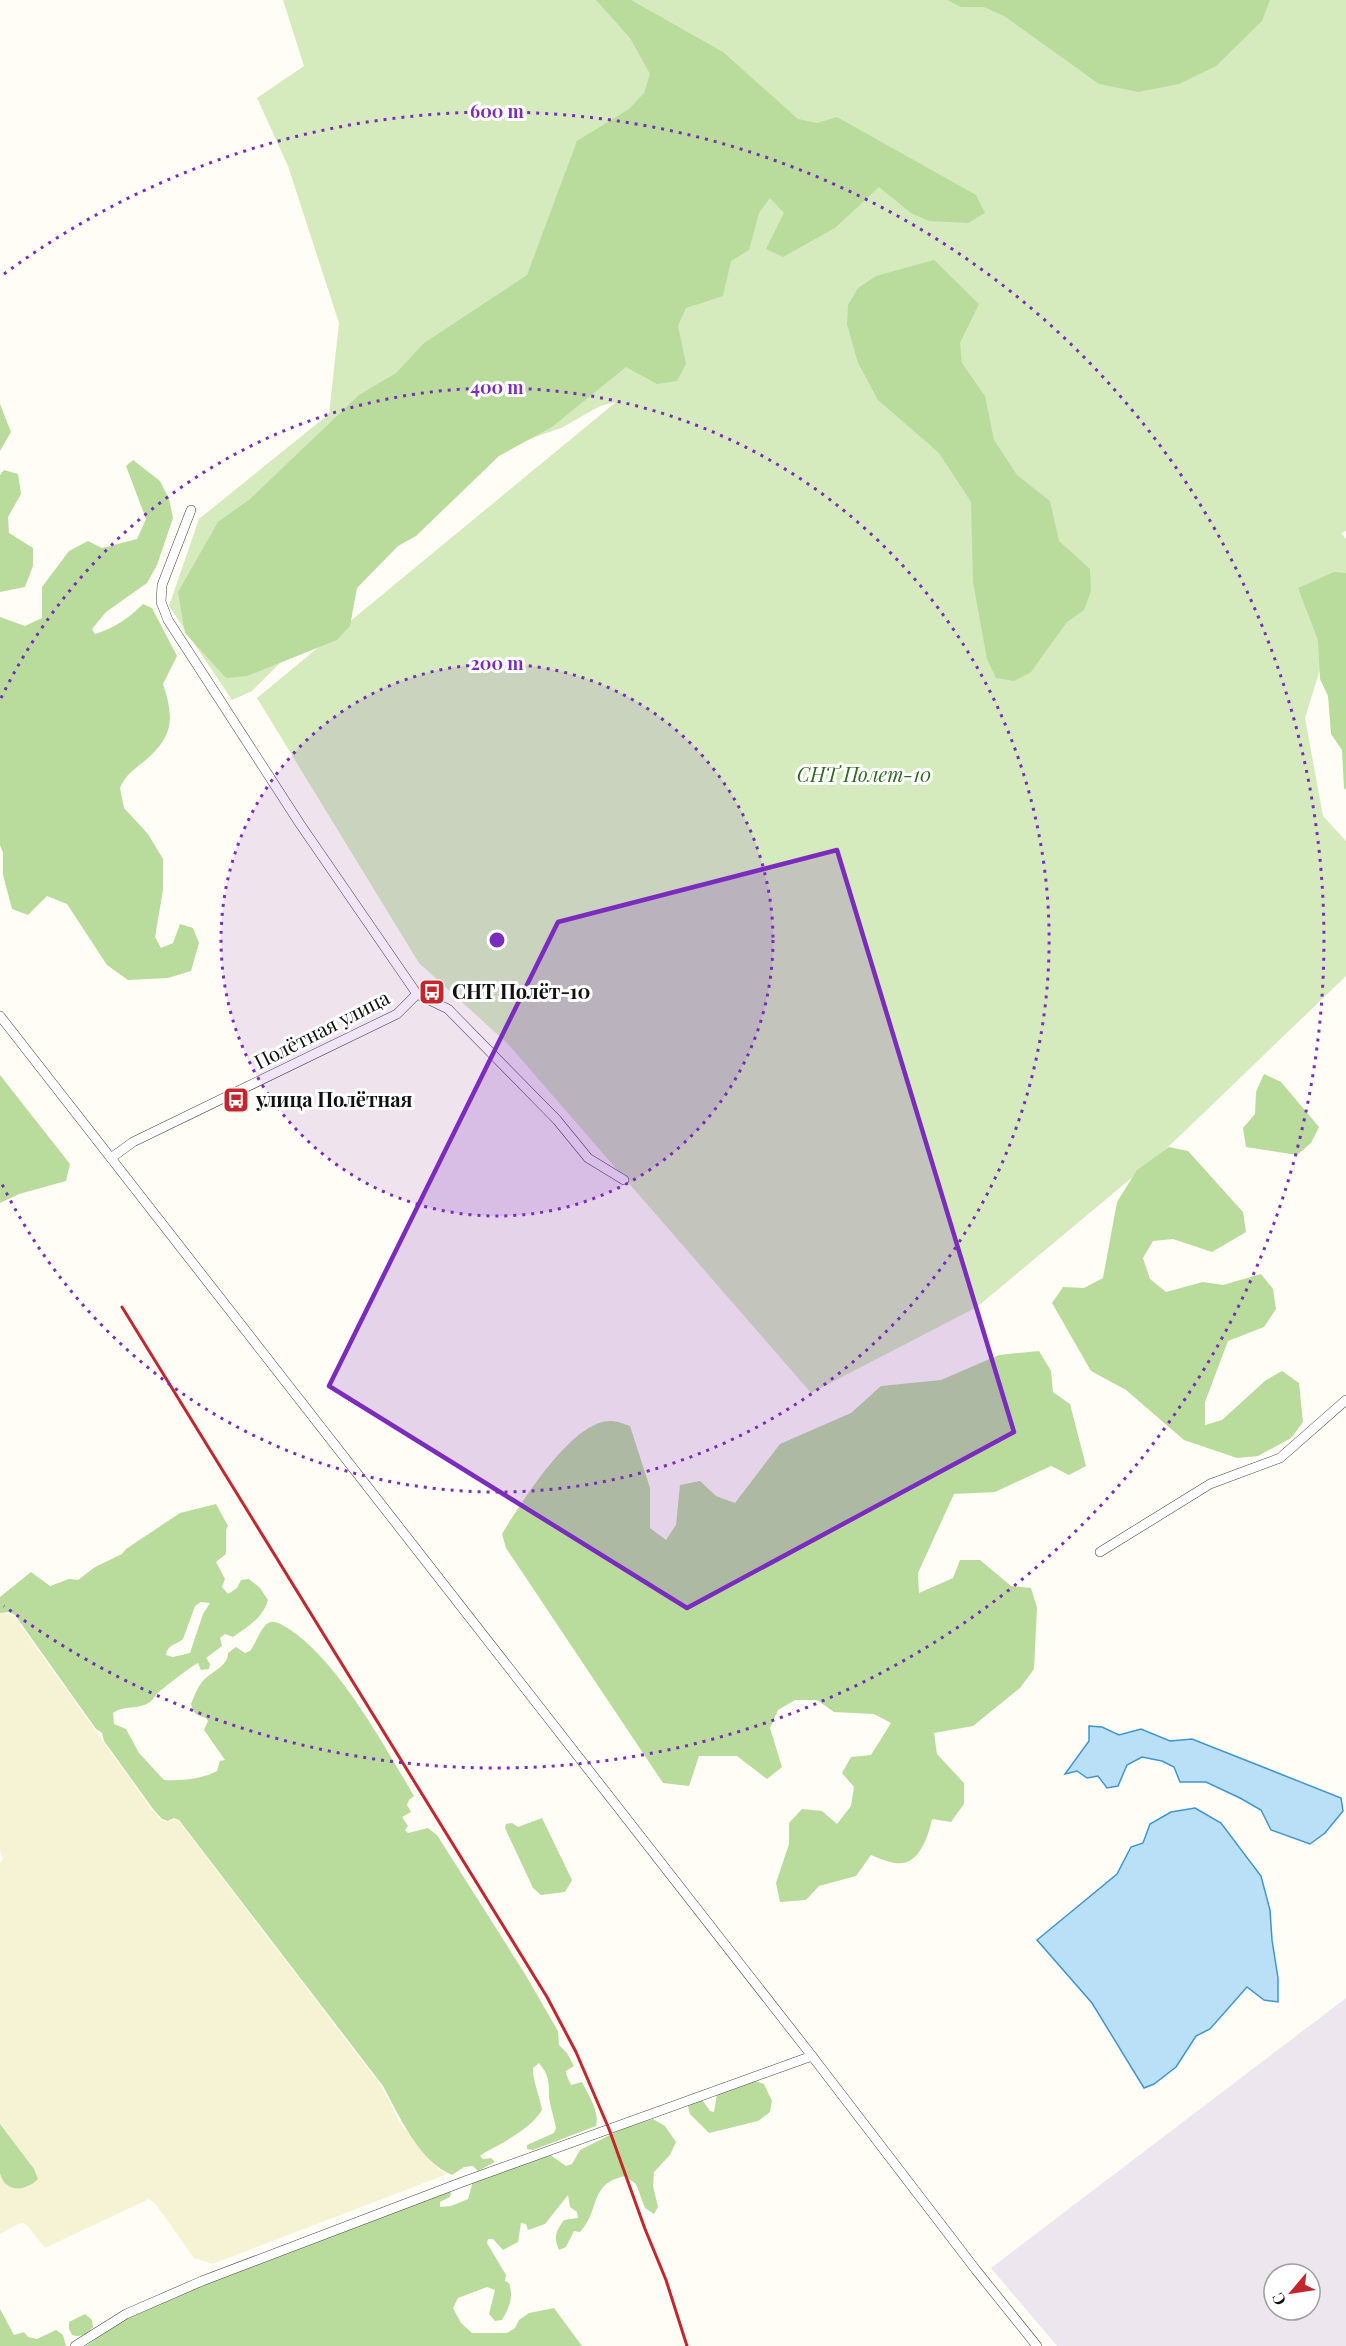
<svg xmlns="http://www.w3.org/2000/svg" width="1346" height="2346" viewBox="0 0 1346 2346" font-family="'Playfair Display',serif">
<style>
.industrial{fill:#eee6ef;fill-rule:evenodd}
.farmland{fill:#f6f3d4}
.green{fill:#d5ebbd}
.forest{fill:#b9dc9c;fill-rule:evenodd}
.water{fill:#b9e0f7;stroke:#3f96cf;stroke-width:1.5}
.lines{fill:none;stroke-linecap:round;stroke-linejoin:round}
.street-casing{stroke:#444;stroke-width:10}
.street{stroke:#fff;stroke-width:9}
.rail{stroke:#c4262e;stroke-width:3}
.marked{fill:#7b2cbf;fill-opacity:0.2;stroke:#7b2cbf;stroke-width:4.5;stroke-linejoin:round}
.ring{fill:none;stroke:#7b2cbf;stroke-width:3;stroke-dasharray:3 6}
.labels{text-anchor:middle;stroke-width:6;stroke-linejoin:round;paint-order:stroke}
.park-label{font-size:20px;font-style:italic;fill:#2f6b1f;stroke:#fff}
.poi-label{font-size:20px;font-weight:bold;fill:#111;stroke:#fff;text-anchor:start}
.street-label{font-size:20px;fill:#111;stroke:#fff}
.centre{fill:#7b2cbf;stroke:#fff;stroke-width:3}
.ring-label{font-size:18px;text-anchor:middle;font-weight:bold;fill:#7b2cbf;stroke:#fff;stroke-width:6;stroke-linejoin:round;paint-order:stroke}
</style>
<rect width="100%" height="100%" fill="#fffdf5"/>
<path class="industrial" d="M1346,1998V2346H1057L991,2268ZM1274,2274H1310V2310H1274Z"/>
<polygon class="farmland" points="2,1612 14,1616 152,1810 161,1820 168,1822 174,1819 178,1820 382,2087 400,2123 440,2170 446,2173 445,2175 212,2264 194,2258 154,2202 149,2199 47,2247 44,2247 28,2226 23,2223 16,2225 0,2234 0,1863 3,1859 0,1850 0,1614"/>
<polygon class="green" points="283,0 1346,0 1346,531 1341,533 1346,539 1346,586 1305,718 1323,816 1346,841 1346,976 1165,1150 977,1307 811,1393 508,1044 419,963 257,698 616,402 600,406 561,428 498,450 401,528 324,619 252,691 232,700 169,606 199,519 329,414 339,323 288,166 257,98 304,66"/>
<g class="forest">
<polygon points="596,0 631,0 723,52 798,119 817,123 837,117 976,195 985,213 968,223 929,221 911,213 879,187 835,228 783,257 766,249 784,213 770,198 759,213 749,250 731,261 723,296 686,308 678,326 686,364 677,381 657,384 626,367 552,427 499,456 416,536 398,546 357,588 350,626 337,640 247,676 226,678 185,633 178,592 218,522 250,499 359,395 396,373 424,343 527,275 577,141 629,109 644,93 650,74 630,38"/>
<polygon points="947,0 1270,0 1262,21 1216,66 1179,84 1138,92 1099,84 1004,16 984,7 961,7"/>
<polygon points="934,260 979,304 960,343 962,363 985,396 994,440 1017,475 1050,501 1059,541 1090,569 1091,591 1084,610 1067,622 1031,672 1014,681 996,678 987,659 973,582 971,502 939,453 878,400 858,363 847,324 848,305 858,288 876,276"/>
<polygon points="0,404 11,432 0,451"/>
<path d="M133,460L160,481L169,499L173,518L157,565L147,583L106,612L92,629L95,634C115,628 129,618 143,604L152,608L177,656L163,684C173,715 175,734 149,757C137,768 126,773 120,788L124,808L148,834L163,859V890L155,937L161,948L173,943L180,924L193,928L199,943L191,971L168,978L128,980L107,965L67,904L47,896L28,915L12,909L3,875V853L0,845V617L25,626L42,618V587L69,551L88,541L102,548L137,539L146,519L126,466Z"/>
<polygon points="4,470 18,474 21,494 8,517 9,533 33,548 33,566 25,587 0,592 0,475"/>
<polygon points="1334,572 1346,573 1346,790 1344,788 1342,750 1331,734 1328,696 1320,679 1318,640 1298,588"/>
<polygon points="1264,1074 1281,1082 1319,1127 1311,1143 1297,1155 1246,1147 1243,1128 1255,1114 1256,1092"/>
<polygon points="0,1075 70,1164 66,1181 19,1194 0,1203"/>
<polygon points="1169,1147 1188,1151 1243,1212 1246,1232 1212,1252 1173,1239 1153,1241 1143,1258 1150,1279 1166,1292 1203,1282 1223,1285 1261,1274 1273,1289 1276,1309 1264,1327 1228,1341 1205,1402 1205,1425 1222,1420 1266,1380 1282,1371 1299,1383 1303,1422 1291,1438 1258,1456 1237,1458 1184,1440 1126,1390 1091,1371 1052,1303 1063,1287 1084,1288 1103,1278 1117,1202 1137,1170"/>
<path d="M1039,1351L1051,1371L1053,1392L1070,1404L1086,1466L1069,1475L1051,1466L995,1492L954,1494L918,1573L919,1593L953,1578L960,1560H980L1011,1586L1031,1588L1037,1608L1034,1669L1020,1688L973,1726L934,1733L937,1754L964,1783V1804L951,1822L932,1819C928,1837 919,1867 895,1863C887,1862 879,1858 871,1855L856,1876L819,1886L806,1900L780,1902L776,1883L789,1844V1823L802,1809L822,1811L837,1824L851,1806L854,1787L842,1773L851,1757L871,1755L891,1723L874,1714L834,1712L817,1700H795L778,1710L770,1728L782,1767L767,1779L737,1756H699L689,1786L663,1783L506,1548L502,1534C520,1505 573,1418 612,1421C617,1421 624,1424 630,1426L650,1488V1528L666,1540L676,1525L680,1485L700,1481L716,1496L735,1503L780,1444L851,1413L881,1386L941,1380L999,1355Z"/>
<path d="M216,1504L228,1526L226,1530V1554L216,1562L225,1579L222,1587L228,1594L237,1588L241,1580L249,1579L260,1588L268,1600C263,1618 247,1627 233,1637L225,1634L220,1638L222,1646L206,1658L210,1664L209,1669L201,1670L198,1663C193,1665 160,1690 156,1695C154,1697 152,1701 150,1702C139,1710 123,1705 113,1713L114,1724L126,1729L139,1753L164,1780C182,1781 202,1779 217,1771L220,1761L225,1760L204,1730L208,1721L206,1718C197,1715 193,1714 191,1704C194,1697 197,1688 202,1682C210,1672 228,1667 228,1653L236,1647L245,1653L250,1651C256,1644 262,1623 271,1622C276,1621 280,1624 284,1626C335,1655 384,1745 414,1796L409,1800L407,1805L411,1812L402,1817L408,1826L405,1830L408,1833L428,1828L437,1835L525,1974L558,2031L559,2045L567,2053L574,2066L566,2071V2074L571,2085L582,2082C588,2095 600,2111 596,2126L533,2150L527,2149V2145L554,2133L556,2128C554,2117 549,2104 549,2094C549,2080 548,2074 539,2063L533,2068C532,2079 540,2097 542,2110C533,2125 513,2137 497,2146C491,2149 485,2152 480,2156L483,2159L491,2158L495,2162L478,2171L473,2166L464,2167L452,2175C418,2160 400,2117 383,2086L179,1820L174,1818L168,1821L162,1819L153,1809L104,1741L102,1733L96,1729L15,1615L9,1612L0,1613V1597L31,1572L50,1586L69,1579L78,1580L95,1567L122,1554L126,1549L180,1513ZM201,1602L210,1603L203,1614L190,1653L173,1657L166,1655C168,1644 176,1645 183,1639L195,1606Z"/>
<polygon points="542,1818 572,1880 565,1892 541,1895 533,1888 505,1828 506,1824 512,1823 518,1827"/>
<polygon points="755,2081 764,2084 772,2101 770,2112 758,2121 709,2133 690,2114 688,2106 695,2100 703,2101 710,2111 714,2112 717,2094"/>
<path d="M653,2119L665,2126L676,2142L670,2155L654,2172L653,2186L658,2207L654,2214L645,2208L636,2184L625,2176C588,2184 601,2210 580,2232L574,2231L566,2247L559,2250C553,2237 556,2231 564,2220L578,2218L577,2212L570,2207L568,2195L545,2224L528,2230L526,2224L521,2223L518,2242L503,2250L493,2239H488L487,2243L506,2275L505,2281L509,2283C514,2297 509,2308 502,2320L495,2321L489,2314L495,2290L487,2287L458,2298L453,2308L461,2323L472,2333H507L515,2328L519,2320L529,2313L554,2308L582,2346H86L122,2320L150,2306L448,2191L451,2193L450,2197L440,2202V2207L451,2206L468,2199L473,2181L549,2154L566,2166L572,2164L580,2150L624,2128Z"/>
<path d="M0,2124L34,2169L38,2179C26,2191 5,2194 0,2173C0,2159 0,2140 0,2124Z"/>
<polygon points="0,2309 14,2335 24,2332 28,2337 37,2339 56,2330 63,2335 66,2346 0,2346"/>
<path d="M85,2314L92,2320L93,2327C87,2334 81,2338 72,2335L69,2329V2322Z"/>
</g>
<g class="water">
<polygon points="1089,1726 1102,1727 1119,1735 1141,1729 1170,1741 1192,1739 1341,1798 1343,1811 1325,1833 1310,1844 1271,1830 1261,1810 1240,1798 1206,1782 1180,1782 1174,1767 1162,1761 1142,1757 1127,1765 1118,1786 1107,1788 1098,1776 1087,1778 1077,1771 1065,1774 1089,1741"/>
<polygon points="1195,1808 1221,1823 1261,1876 1270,1910 1272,1940 1278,1978 1278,2002 1264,2000 1247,1987 1210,2029 1196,2036 1176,2067 1154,2084 1144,2088 1092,2003 1037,1940 1117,1874 1131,1847 1143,1843 1150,1824 1171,1812"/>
</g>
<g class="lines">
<g class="street-casing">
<g id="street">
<polyline points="191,510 162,585 161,602 168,620 225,708 300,824 417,994 448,1009 557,1120 588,1158 624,1180"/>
<polyline points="0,1016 812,2056 976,2270 1037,2346"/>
<polyline points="111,1158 133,1142 397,1014 417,994"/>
<polyline points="1100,1552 1210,1484 1280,1458 1346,1400"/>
<polyline points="75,2346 126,2314 202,2281 465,2181 812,2056"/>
</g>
</g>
<use href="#street" class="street"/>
<polyline class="rail" points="122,1307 547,1997 576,2052 609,2129 645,2229 666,2280 687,2346"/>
</g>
<path class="marked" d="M837,850L1014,1432L687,1608L329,1386L558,922Z"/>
<circle cx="497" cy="940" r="276" fill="#7b2cbf" fill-opacity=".12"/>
<g class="ring">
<circle cx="497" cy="940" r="276"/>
<path d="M1 698A552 552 0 1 1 1 1182"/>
<path d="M4 274A828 828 0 1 1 4 1606"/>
</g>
<defs>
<g id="bus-square" transform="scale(1.35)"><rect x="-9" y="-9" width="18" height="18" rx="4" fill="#c4262e" stroke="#fff"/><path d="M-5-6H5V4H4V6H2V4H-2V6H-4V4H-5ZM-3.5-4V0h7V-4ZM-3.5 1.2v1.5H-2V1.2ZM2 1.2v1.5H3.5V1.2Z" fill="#fff"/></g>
</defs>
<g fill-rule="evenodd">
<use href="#bus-square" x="432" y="992"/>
<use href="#bus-square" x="236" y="1100"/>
</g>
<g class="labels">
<g class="park-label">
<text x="864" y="782">СНТ Полет-10</text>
</g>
<g class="poi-label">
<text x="452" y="999">СНТ Полёт-10</text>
<text x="256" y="1107">улица Полётная</text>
</g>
<g class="street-label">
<text transform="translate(322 1030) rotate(-27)" y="7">Полётная улица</text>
</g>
</g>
<circle cx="497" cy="940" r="9" class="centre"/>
<g class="ring-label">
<text x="497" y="118">600 m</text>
<text x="497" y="394">400 m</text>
<text x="497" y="670">200 m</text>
</g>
<g transform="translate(1292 2292) rotate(241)"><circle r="28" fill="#ffffff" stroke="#a0a0a0" stroke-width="1.5"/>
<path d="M0-4.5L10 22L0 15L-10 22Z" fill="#c4262e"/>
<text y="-9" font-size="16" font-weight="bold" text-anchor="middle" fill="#111111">С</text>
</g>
</svg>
